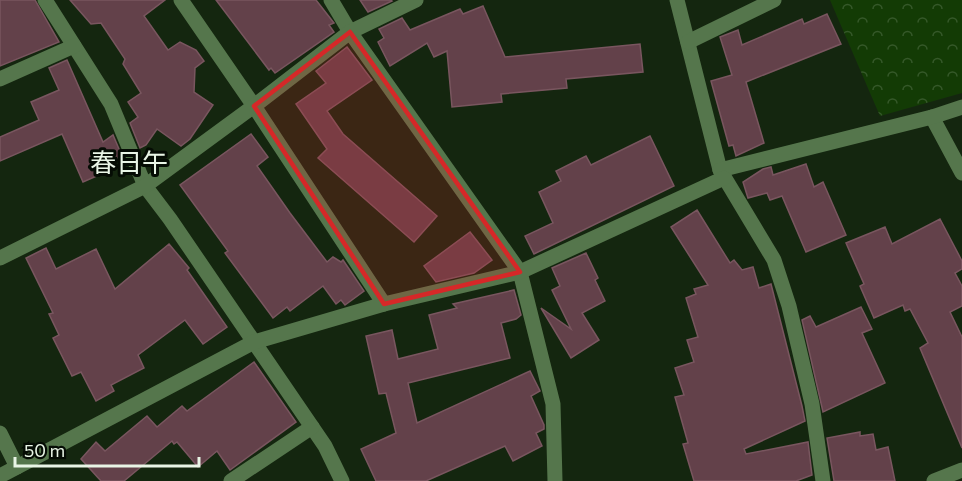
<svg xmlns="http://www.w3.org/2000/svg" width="962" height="481" viewBox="0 0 962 481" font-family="Commissioner,'Noto Sans JP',sans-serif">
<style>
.park{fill:url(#park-crowns)}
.building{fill:#63414a;stroke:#79565f;stroke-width:1.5}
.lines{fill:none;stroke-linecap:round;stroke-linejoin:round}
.minor{stroke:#55764c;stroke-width:15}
.marked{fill:#d62828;fill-opacity:0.2;stroke:#d62828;stroke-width:4.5;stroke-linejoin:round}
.labels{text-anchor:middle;stroke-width:6;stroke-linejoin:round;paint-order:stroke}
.quarter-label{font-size:26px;fill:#e9f5e6;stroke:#050c04}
</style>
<defs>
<pattern id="park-crowns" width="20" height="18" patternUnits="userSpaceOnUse" patternTransform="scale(1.5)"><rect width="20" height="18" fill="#133b05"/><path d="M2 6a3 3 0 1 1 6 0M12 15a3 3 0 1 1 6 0" fill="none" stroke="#355829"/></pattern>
</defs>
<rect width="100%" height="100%" fill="#14260f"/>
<polygon class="park" points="830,0 962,0 962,93 880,116"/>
<g class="building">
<polygon points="0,0 35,0 59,42 0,66"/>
<polygon points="70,0 165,0 144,16 168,50 180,42 196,50 204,61 195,68 194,92 213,105 190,139 181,146 157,129 146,145 140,148 130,123 138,117 128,102 141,93 123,64 125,59 101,23 91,24"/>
<polygon points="216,0 316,0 334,23 329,25 334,32 275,73 271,68 269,70"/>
<polygon points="360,0 391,0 392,1 368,12"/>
<polygon points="483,6 505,57 640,44 643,72 566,79 567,88 501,94 502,102 452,107 447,51 434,57 427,43 390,66 378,42 384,38 379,29 402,18 410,30 460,9 463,14"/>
<polygon points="827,14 841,44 746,82 764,143 736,156 733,145 729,146 711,81 732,75 720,37 738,30 742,45 802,19 804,24"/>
<polygon points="347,47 372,80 327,111 343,134 437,216 414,242 318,158 327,149 296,104 326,83 316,71"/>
<polygon points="67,60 103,142 113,135 122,156 109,162 113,169 83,182 62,134 0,161 0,137 39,120 31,102 59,90 49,68"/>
<polygon points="251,134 268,157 257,166 290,213 327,262 333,257 341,262 343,260 364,291 345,305 341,300 336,304 323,286 290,311 287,307 273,318 225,253 228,251 180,185"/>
<polygon points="650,136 674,186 534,254 525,236 553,223 539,192 561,181 556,171 586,156 591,165"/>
<polygon points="806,164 814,187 823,182 846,235 806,252 782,196 770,200 767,193 748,198 743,182 763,169 771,167 773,175"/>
<polygon points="697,210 730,263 734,260 742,270 753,267 759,288 771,284 802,406 805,421 744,449 746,454 808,442 812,475 796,481 694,481 683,444 688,443 675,397 684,395 675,368 694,362 687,340 698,337 686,298 696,294 694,289 708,285 671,227"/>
<polygon points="940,219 962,261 962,269 955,273 962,286 962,306 950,312 962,337 962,448 920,348 928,343 910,309 905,311 903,305 874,318 860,286 864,284 846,243 885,227 892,244"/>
<polygon points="470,232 492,260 474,273 436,282 424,266"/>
<polygon points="169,244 189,268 187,270 227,327 203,344 185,320 138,355 144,368 111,385 114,391 96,401 81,372 72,376 53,338 59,335 49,314 53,313 26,258 46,248 56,269 96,249 115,289"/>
<polygon points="586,253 598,278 595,280 605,301 582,313 599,340 571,358 541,308 571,329 552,290 560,286 552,268"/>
<polygon points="514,290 521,315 516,319 501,323 510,358 408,383 417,423 530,371 540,391 531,396 544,425 544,429 536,433 542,446 513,461 505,446 426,481 376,481 361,449 396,433 386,393 379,394 366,336 392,330 398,359 438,349 429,315 457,308 453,304"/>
<polygon points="861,307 872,329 862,333 885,383 823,412 802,320 810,316 816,327"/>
<polygon points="254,362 296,422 230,470 217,451 198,467 177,442 174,444 172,441 124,481 101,481 81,459 96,442 105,451 147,416 157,427 182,406 187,411"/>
<polygon points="860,432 860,436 873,434 876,450 888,447 895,481 834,481 827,438"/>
</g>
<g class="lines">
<g class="minor">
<polyline points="45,0 111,104 145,186 170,219 325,446 342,481"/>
<polyline points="181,0 254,106 384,304"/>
<polyline points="331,0 350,32 520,272 553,404 555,481"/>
<polyline points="677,0 720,170 774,260 789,306 812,404 823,481"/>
<polyline points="688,42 774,0"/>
<polyline points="0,79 74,46"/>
<polyline points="932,117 962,173"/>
<polyline points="720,170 932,117 962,107"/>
<polyline points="0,258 145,186 254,106 350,32 416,0"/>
<polyline points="0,433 17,467"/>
<polyline points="0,476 254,342 384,304 520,272 724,178"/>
<polyline points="231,481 312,427"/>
<polyline points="934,481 962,470"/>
</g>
</g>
<path class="marked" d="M350,32L520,272L384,304L254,106Z"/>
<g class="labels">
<g class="quarter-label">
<text x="129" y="172">春日午</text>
</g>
</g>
<path d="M15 457v9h184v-9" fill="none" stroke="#e9f5e6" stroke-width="3"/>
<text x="24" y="457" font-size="18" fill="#e9f5e6" stroke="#050c04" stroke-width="4.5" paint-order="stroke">50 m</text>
</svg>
